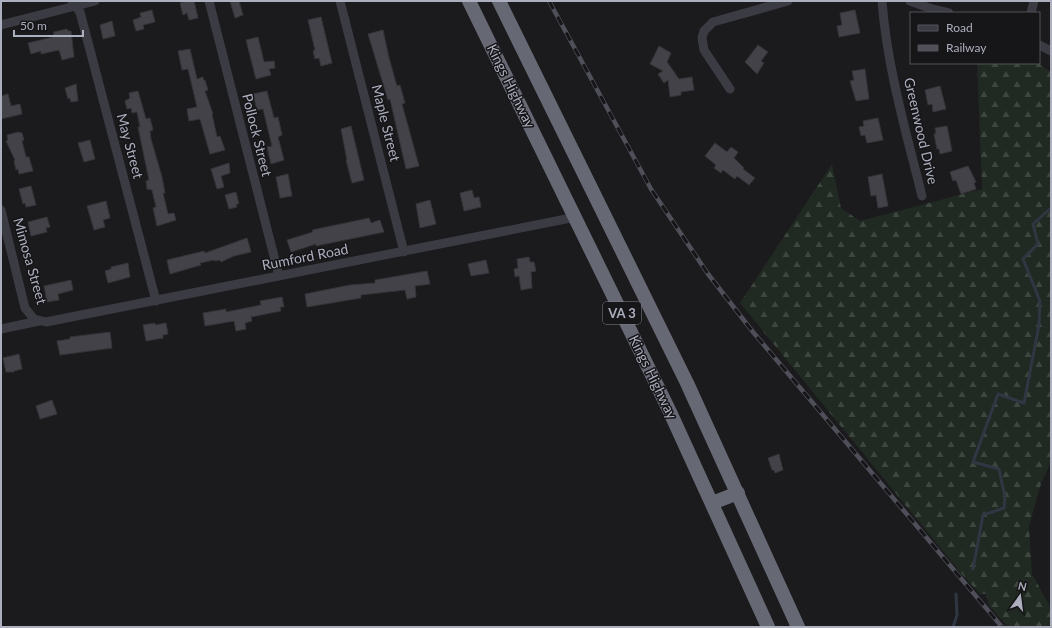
<svg xmlns="http://www.w3.org/2000/svg" width="1052" height="628" viewBox="0 0 1052 628" font-family="Lato,sans-serif">
<style>
.forest{fill:url(#forest-firs)}
.lines{fill:none;stroke-linecap:round;stroke-linejoin:round}
.stream{stroke:#2f3743;stroke-width:3}
.building{fill:#424248;stroke:#353439}
.minor{stroke:#3b3b43;stroke-width:9}
.highway{stroke:#666874;stroke-width:14}
.rail-casing{stroke:#4e4f58;stroke-width:4.5}
.rail{stroke:#161518;stroke-width:3;stroke-dasharray:9;stroke-linecap:butt}
.labels{text-anchor:middle;stroke-width:3;stroke-linejoin:round;paint-order:stroke}
.shield{fill:#161518;stroke:#7f818c;stroke-width:1}
.shield-label{font-size:13px;font-weight:bold;fill:#acafbe}
.street-label{font-size:14px;fill:#acafbe;stroke:#161518}
</style>
<defs>
<pattern id="forest-firs" width="22" height="20" patternUnits="userSpaceOnUse"><rect width="22" height="20" fill="#202922"/><path d="M5 1l3.5 6h-7zM16 11l3.5 6h-7z" fill="#3e4640"/></pattern>
</defs>
<rect width="100%" height="100%" fill="#1b1a1d"/>
<polygon class="forest" points="977,63 1038,63 1051,72 1051,462 1041,484 1029,526 1032,574 1051,608 1051,627 1008,627 989,606 986,594 980,594 960,572 740,303 832,164 841,208 860,221 982,189"/>
<g class="lines">
<g class="stream">
<polyline points="973,569 983,515 1004,508 1005,497 999,469 973,462 998,394 1024,403 1039,325 1040,301 1023,259 1038,244 1033,224 1051,208"/>
<polyline points="953,627 957,615 956,594"/>
</g>
</g>
<g class="building">
<polygon points="186,1 194,1 198,18 189,20 187,13 183,15 180,3"/>
<polygon points="230,1 239,1 243,15 235,18"/>
<polygon points="152,10 155,22 143,25 144,29 136,31 133,20 141,17 140,13"/>
<polygon points="855,10 860,33 839,37 837,26 842,25 840,13"/>
<polygon points="321,17 332,63 321,66 319,58 315,59 313,51 315,50 308,20"/>
<polygon points="112,21 115,36 103,39 100,25"/>
<polygon points="67,29 68,31 71,31 74,57 62,60 59,50 41,54 41,51 31,54 28,43 53,37 54,32"/>
<polygon points="383,30 389,58 397,86 400,85 405,103 402,104 419,166 406,169 390,99 388,100 368,34"/>
<polygon points="258,37 264,62 274,61 275,68 269,69 271,75 256,79 246,40"/>
<polygon points="758,45 768,52 761,61 764,63 757,74 745,62"/>
<polygon points="659,46 671,53 667,62 679,79 692,77 694,90 681,92 681,95 670,97 668,80 664,83 658,74 663,71 650,64"/>
<polygon points="190,49 197,79 203,77 204,81 205,80 208,90 205,91 213,114 212,114 217,137 220,136 225,150 210,154 200,119 189,121 187,109 197,107 188,69 182,70 178,51"/>
<polygon points="865,69 869,99 856,101 850,81 854,80 852,71"/>
<polygon points="76,84 78,101 71,102 70,98 68,99 65,88"/>
<polygon points="940,86 946,109 933,112 932,104 928,105 925,90"/>
<polygon points="138,91 146,119 150,118 153,130 150,131 151,139 162,177 165,193 163,193 168,214 174,213 176,220 157,226 153,208 156,207 152,190 147,189 146,181 149,180 138,127 140,127 137,112 132,113 131,108 127,109 125,101 130,98 129,93"/>
<polygon points="267,91 274,118 278,117 282,135 278,137 284,160 271,164 267,147 272,146 263,109 257,110 253,94"/>
<polygon points="8,94 11,106 20,104 22,114 1,119 1,96"/>
<polygon points="878,118 883,140 867,143 865,135 861,136 859,127 864,126 863,121"/>
<polygon points="351,126 364,180 352,183 346,160 347,160 341,129"/>
<polygon points="947,126 952,151 940,154 939,149 937,149 934,134 936,133 935,128"/>
<polygon points="18,132 22,133 24,140 22,141 26,157 29,157 33,171 19,174 18,169 16,170 14,161 15,160 6,141 8,140 7,135"/>
<polygon points="90,140 95,159 84,162 78,143"/>
<polygon points="715,143 727,152 731,147 738,152 734,158 744,168 743,169 755,178 749,185 737,176 735,179 723,170 721,173 714,168 716,165 705,156"/>
<polygon points="229,163 230,173 221,176 224,187 217,189 211,169"/>
<polygon points="968,166 976,182 974,183 976,189 961,194 956,180 953,181 950,172"/>
<polygon points="288,174 292,196 280,198 276,177"/>
<polygon points="882,174 888,206 878,208 876,195 871,196 868,177"/>
<polygon points="31,186 36,205 26,207 25,203 23,204 19,189"/>
<polygon points="472,190 474,198 479,197 481,207 464,211 460,193"/>
<polygon points="236,192 239,204 236,204 237,207 229,209 225,195"/>
<polygon points="430,200 436,224 420,228 416,204"/>
<polygon points="106,201 110,218 103,220 105,227 94,230 87,206"/>
<polygon points="47,217 50,227 46,228 47,232 31,236 28,222"/>
<polygon points="369,218 371,223 380,220 384,232 316,246 316,244 291,252 287,240 313,232 312,230"/>
<polygon points="247,238 251,252 234,256 221,262 220,260 215,261 214,260 200,263 201,265 170,274 167,260 204,251 205,253"/>
<polygon points="529,257 530,262 534,262 536,271 531,272 532,288 521,290 519,276 515,277 514,269 518,268 517,259"/>
<polygon points="486,260 489,273 471,276 468,264"/>
<polygon points="128,263 130,277 108,283 105,271 111,269 111,267"/>
<polygon points="427,271 430,284 415,286 416,297 407,299 405,290 361,295 361,298 307,307 305,294 350,285 375,283 375,280"/>
<polygon points="71,280 73,290 58,294 59,300 47,302 44,286"/>
<polygon points="282,297 284,307 280,307 281,311 251,317 252,321 245,323 246,329 236,331 234,321 205,326 203,313 226,309 226,312 261,305 260,301"/>
<polygon points="155,323 155,325 166,323 168,334 163,335 163,338 146,341 143,325"/>
<polygon points="110,332 112,348 60,355 57,341 70,339 70,337"/>
<polygon points="19,354 22,369 14,371 14,372 6,372 3,358"/>
<polygon points="52,400 57,414 40,419 36,406"/>
<polygon points="779,454 783,470 775,473 774,470 772,470 768,458"/>
</g>
<g class="lines">
<g class="minor">
<polyline points="72,1 80,12 156,301"/>
<polyline points="209,1 279,276"/>
<polyline points="340,1 404,252"/>
<path d="M882,1C887,67 906,132 922,196"/>
<polyline points="910,1 932,9 949,13"/>
<polyline points="1031,13 1034,1"/>
<polyline points="1,25 95,1"/>
<polyline points="1039,45 1051,51"/>
<polyline points="730,89 704,50 702,38 704,31 713,22 788,1"/>
<polyline points="1,210 25,308 34,319 46,322 576,217"/>
<polyline points="1,329 39,321"/>
</g>
<g class="highway">
<polyline points="469,1 670,412 768,627"/>
<polyline points="499,1 687,383 798,627"/>
<polyline points="712,503 738,493"/>
</g>
<g class="rail-casing">
<polyline id="rail" points="549,1 651,189 708,274 753,332 1002,627"/>
</g>
<use href="#rail" class="rail"/>
</g>
<g class="labels">
<rect class="shield" x="603" y="302" width="38" height="22" rx="3"/>
<g class="shield-label">
<text x="622" y="318">VA 3</text>
</g>
<g class="street-label">
<text transform="translate(511 86) rotate(64)" y="5">Kings Highway</text>
<text transform="translate(386 123) rotate(76)" y="5">Maple Street</text>
<text transform="translate(921 131) rotate(77)" y="5">Greenwood Drive</text>
<text transform="translate(257 135) rotate(76)" y="5">Pollock Street</text>
<text transform="translate(130 146) rotate(75)" y="5">May Street</text>
<text transform="translate(305 257) rotate(-11)" y="5">Rumford Road</text>
<text transform="translate(30 261) rotate(74)" y="5">Mimosa Street</text>
<text transform="translate(653 377) rotate(64)" y="5">Kings Highway</text>
</g>
</g>
<rect width="1052" height="628" fill="none" stroke="#acafbe" stroke-width="4"/>
<rect x="910" y="12" width="130" height="52" fill="#161518" stroke="#52535a"/>
<rect x="918" y="25" width="20" height="6" fill="#3b3b43" stroke="#52535a"/>
<text x="946" y="32" font-size="12" fill="#acafbe">Road</text>
<rect x="918" y="45" width="20" height="6" fill="#4e4f58" stroke="#52535a"/>
<text x="946" y="52" font-size="12" fill="#acafbe">Railway</text>
<g transform="translate(1020 596) rotate(14)" stroke="#161518" stroke-width="3" paint-order="stroke">
<path d="M0-3L7 15L0 10L-7 15Z" fill="#acafbe"/>
<text y="-6" font-size="11" font-weight="bold" text-anchor="middle" fill="#acafbe">N</text>
</g>
<path d="M14 30v6h69v-6" fill="none" stroke="#acafbe" stroke-width="2"/>
<text x="20" y="30" font-size="12" fill="#acafbe" stroke="#161518" stroke-width="3" paint-order="stroke">50 m</text>
</svg>
